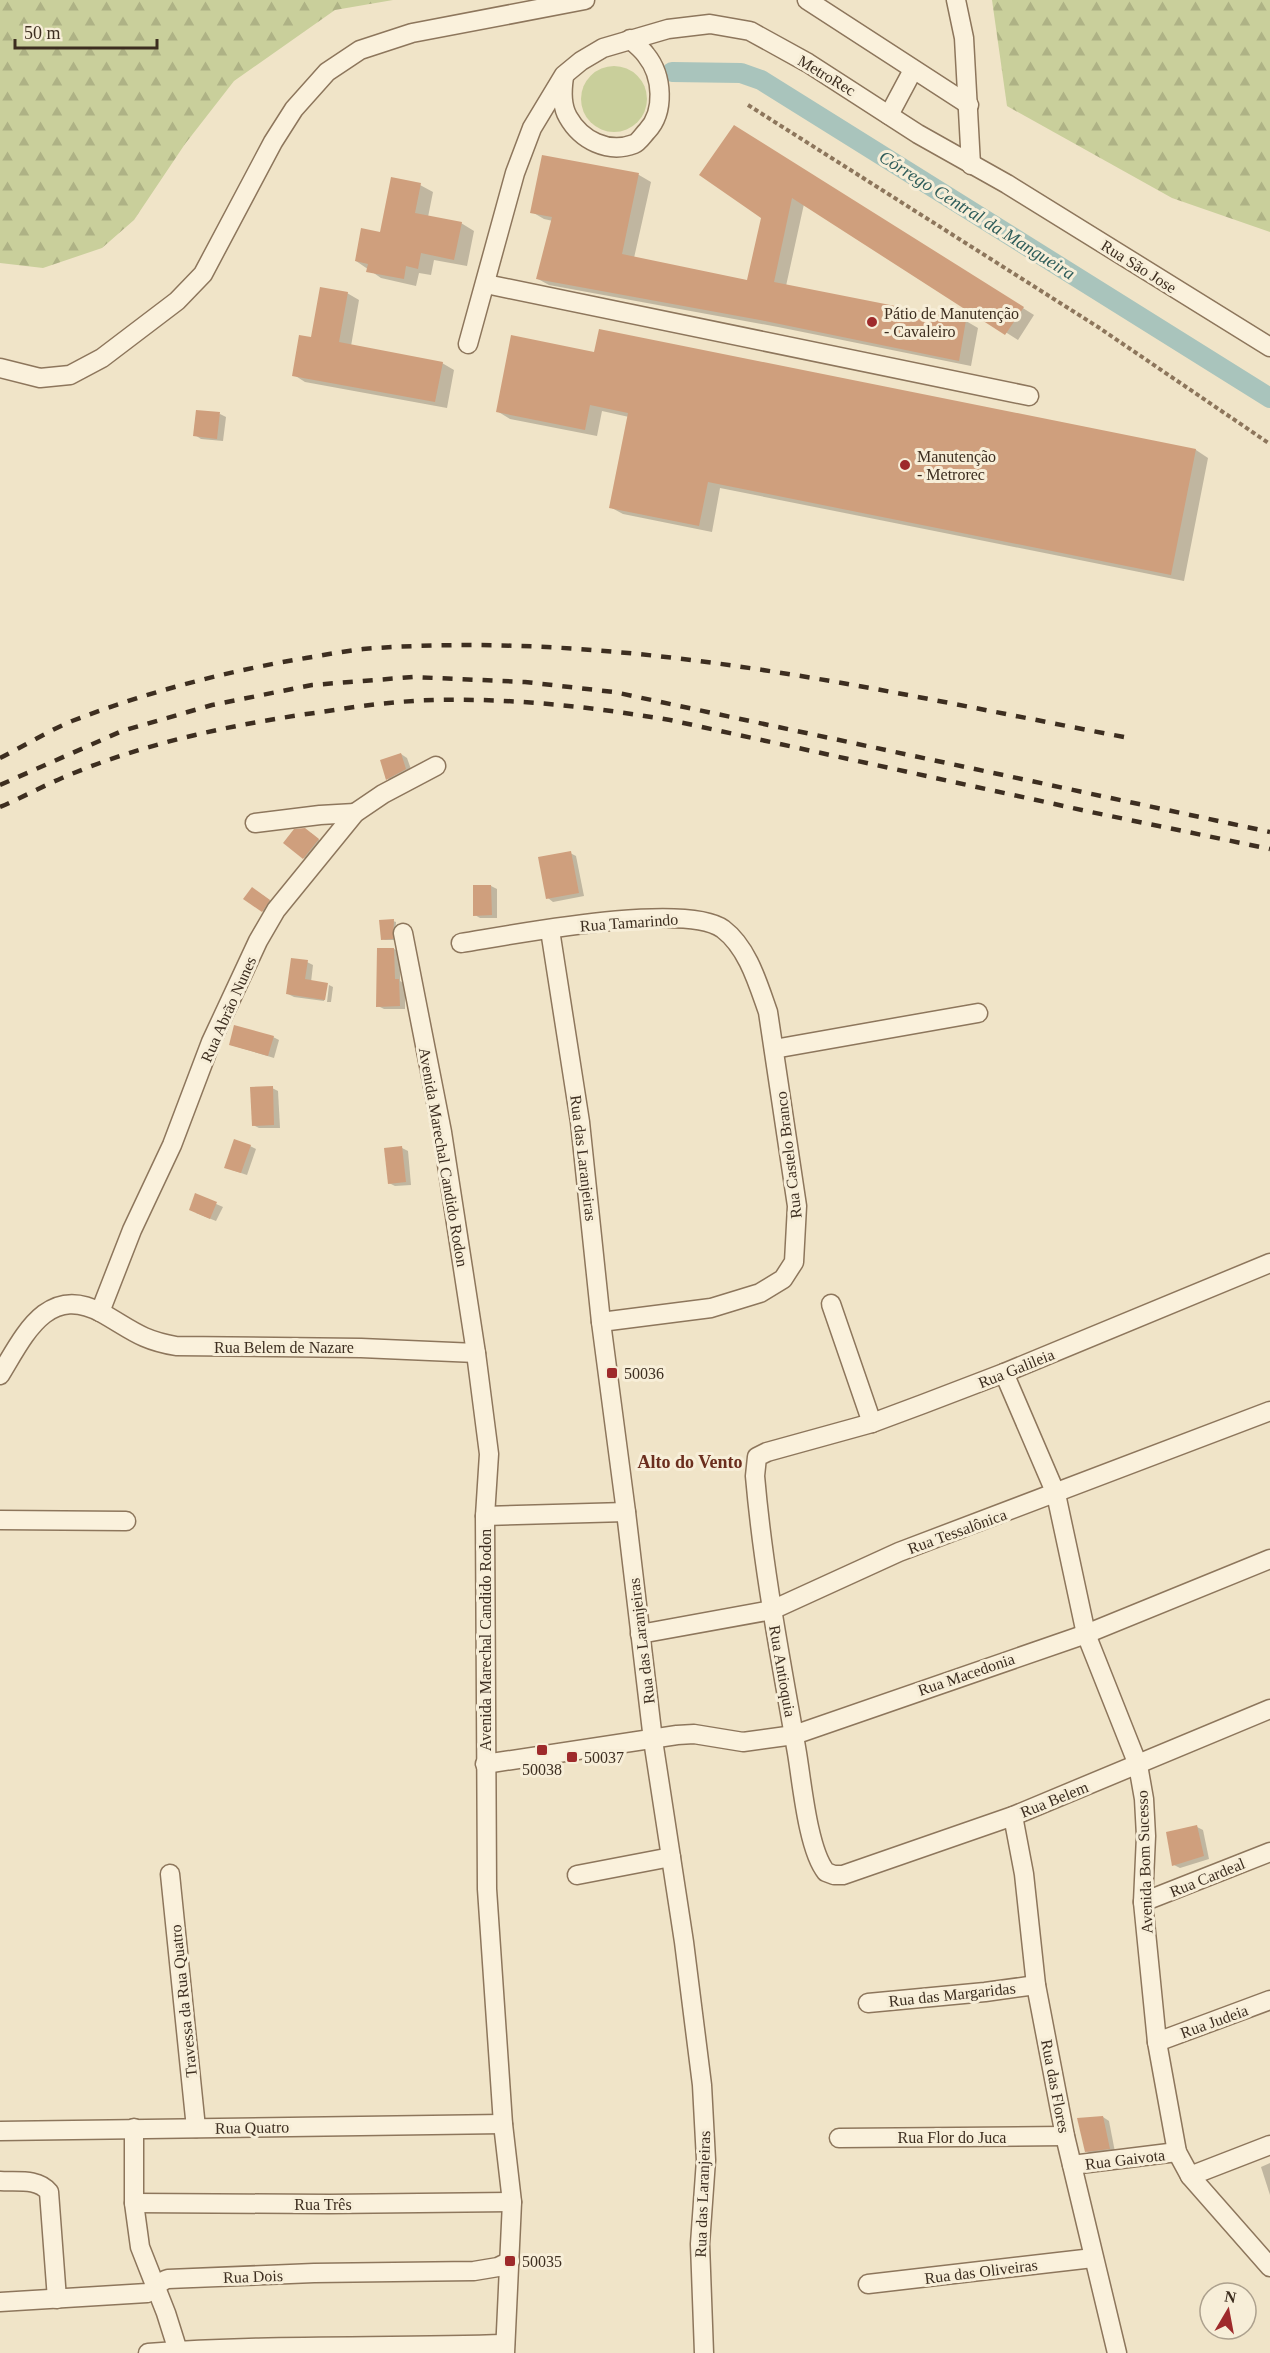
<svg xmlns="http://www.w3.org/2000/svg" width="1270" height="2353" viewBox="0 0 1270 2353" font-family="Georgia,serif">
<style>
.grass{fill:#c9cf9b}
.forest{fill:url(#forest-firs)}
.shadow{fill:#0003}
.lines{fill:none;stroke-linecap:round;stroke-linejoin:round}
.canal{stroke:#a9c4bc;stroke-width:20}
.building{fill:#cf9f7d}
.minor-casing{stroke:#8d765c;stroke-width:21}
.path{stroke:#8d765c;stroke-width:4;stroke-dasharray:4.5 3;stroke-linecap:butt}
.minor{stroke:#faf1dc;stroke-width:18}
.rail{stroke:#3d2e20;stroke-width:4.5;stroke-dasharray:10 10;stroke-linecap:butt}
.poi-dot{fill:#9e2a2b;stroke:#f7eed8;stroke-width:2}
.labels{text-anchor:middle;stroke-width:6;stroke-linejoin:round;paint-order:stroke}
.street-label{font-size:16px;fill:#3d2e20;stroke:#f7eed8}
.poi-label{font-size:16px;fill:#3d2e20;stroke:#f7eed8;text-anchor:start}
.water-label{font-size:18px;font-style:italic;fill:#2f5d5a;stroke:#f7eed8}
.neighbourhood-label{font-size:18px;font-weight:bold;fill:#6b2e1e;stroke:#f7eed8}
</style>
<defs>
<pattern id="forest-firs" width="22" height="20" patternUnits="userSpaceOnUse" patternTransform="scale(1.5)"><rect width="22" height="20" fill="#c9cf9b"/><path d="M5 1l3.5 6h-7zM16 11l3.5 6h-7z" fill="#aeb285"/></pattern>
</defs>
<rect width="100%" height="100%" fill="#f0e4c8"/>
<circle class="grass" cx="614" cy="99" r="33"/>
<g class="forest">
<polygon points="0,0 393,0 335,10 234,81 185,144 134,220 102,248 43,268 0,263"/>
<polygon points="992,0 1270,0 1270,232 1172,198 1007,106"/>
</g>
<g class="shadow">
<polygon points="746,134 1034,315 1018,340 804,204 786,286 966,321 978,328 971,366 778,327 549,285 538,279 553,221 544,219 532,212 543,156 639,175 651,182 634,258 749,282 763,218"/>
<polygon points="420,185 433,192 428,217 461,223 474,231 467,266 434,260 431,275 419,273 416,286 381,278 356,261"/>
<polygon points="347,293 359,300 351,346 442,363 454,370 447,408 305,382 294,375 312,339"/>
<polygon points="595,353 1196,450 1208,458 1184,581 720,488 712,532 623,514 610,507 629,417 602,411 597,436 510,419 497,411"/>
<polygon points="220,414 226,417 223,441 201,439 195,435"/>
<polygon points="401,754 407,758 412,772 393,782 388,779"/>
<polygon points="311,833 324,844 310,861 304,858"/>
<polygon points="570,853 576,856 584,896 553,902 548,898"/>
<polygon points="491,886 497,889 497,918 480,918 475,915"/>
<polygon points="258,892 275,904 268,914 262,911"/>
<polygon points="393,921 396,922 395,940 385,940 382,939"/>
<polygon points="394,949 400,952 400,981 405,984 405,1009 384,1009 378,1006"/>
<polygon points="307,962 313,965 311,982 326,984 324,1001 294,997 288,994"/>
<polygon points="329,985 333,987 331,1002 327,1002"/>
<polygon points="273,1037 279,1040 274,1058 231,1045"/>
<polygon points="272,1088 278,1091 280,1128 259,1128 253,1125"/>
<polygon points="250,1146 256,1149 247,1175 232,1170"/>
<polygon points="402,1148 408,1151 411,1185 395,1186 389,1183"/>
<polygon points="196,1195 223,1207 216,1221 196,1213"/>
<polygon points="1197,1827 1203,1830 1209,1859 1180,1868 1174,1865"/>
<polygon points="1103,2117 1109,2121 1115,2152 1092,2155 1086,2151"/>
<polygon points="1270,2163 1270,2195 1261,2167"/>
</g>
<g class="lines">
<polyline class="canal" points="672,72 741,73 761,80 1270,398"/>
</g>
<g class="building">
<polygon points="734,125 1024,307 1005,335 792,198 774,282 966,320 959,361 765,321 536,279 552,217 530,213 542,155 639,173 622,254 747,280 761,218 699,175"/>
<polygon points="391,177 421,183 415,213 462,222 454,260 421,253 418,269 406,266 404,279 366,272 368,264 355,261 361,228 380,232"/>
<polygon points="320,287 348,292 339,342 443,362 435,402 292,376 299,335 311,337"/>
<polygon points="599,329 1196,449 1171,575 708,482 699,526 609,508 628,413 590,405 585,430 496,412 511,335 594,352"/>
<polygon points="196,410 220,412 217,439 193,436"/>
<polygon points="401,753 406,769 386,780 380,760"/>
<polygon points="305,828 319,839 303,859 283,843 294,829"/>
<polygon points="571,851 579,893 546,899 538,857"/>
<polygon points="473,885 491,885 492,915 473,916"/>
<polygon points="252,887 270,900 262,912 243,899"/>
<polygon points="394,919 393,939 381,940 379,920"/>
<polygon points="377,948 394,948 395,979 399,979 400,1006 376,1007"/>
<polygon points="291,958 308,960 305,979 328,983 325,1000 286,994"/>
<polygon points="234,1025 274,1036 268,1056 229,1045"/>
<polygon points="273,1086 274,1125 252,1126 250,1087"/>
<polygon points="234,1139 251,1145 241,1173 224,1168"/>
<polygon points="402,1146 406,1182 388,1184 384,1148"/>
<polygon points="195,1193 217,1202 210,1219 189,1210"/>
<polygon points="1197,1825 1204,1856 1172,1866 1166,1832"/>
<polygon points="1103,2116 1110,2149 1085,2152 1077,2118"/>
</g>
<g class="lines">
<g class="minor-casing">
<g id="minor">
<polyline points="807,0 969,105"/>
<polyline points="956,0 964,38 971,165"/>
<path d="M564,77C562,90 561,105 568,117C581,140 608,154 634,144C639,142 643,135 647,131C665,112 663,76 646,55C642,49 635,44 630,39"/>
<polyline points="889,115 913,70"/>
<polyline points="486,284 1029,396"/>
<polyline points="468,344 515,173 532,128 564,75 581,61 603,48 668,29 710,24 750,31 808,63 918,134 1007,184 1270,347"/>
<polyline points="0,368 40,378 70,375 102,358 177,301 203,274 273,142 294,109 327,72 360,50 412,33 585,0"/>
<polyline points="255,823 320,815 355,813"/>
<polyline points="550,930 580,1122 601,1322 626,1512 653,1740 684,1942 702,2085 706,2160 700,2244 704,2353"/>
<polyline points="403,933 442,1132 476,1353 489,1454 485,1516 487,1889 503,2124 512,2202 505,2353"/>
<path d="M461,943C512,935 684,901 723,929C748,948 758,984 768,1012L797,1206L794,1262L783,1279L760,1293L711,1308L601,1322"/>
<polyline points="774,1049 978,1013"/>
<path d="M1270,1263L1004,1373L923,1404L872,1423L767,1452L757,1457L755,1476C763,1569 781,1661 797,1753C802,1783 808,1850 826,1872L834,1875H843L1013,1816L1270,1709"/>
<polyline points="831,1304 872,1423"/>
<polyline points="100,1312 132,1230 172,1145 211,1042 258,941 276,910 355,813 383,794 436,766"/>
<polyline points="1004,1373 1056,1494 1086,1634 1138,1765 1144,1799 1146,1836 1143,1902 1157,2042 1177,2152 1190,2176 1270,2267"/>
<path d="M0,1375C24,1336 47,1283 102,1313C132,1330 141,1340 176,1346L361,1348L476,1353"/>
<polyline points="485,1516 626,1512"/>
<polyline points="0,1520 126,1521"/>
<polyline points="640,1634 772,1610 899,1552 1270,1411"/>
<polyline points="485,1764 677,1735 694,1734 743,1742 794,1735 1086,1634 1270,1559"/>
<polyline points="1013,1816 1024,1874 1036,1985 1065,2136 1117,2353"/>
<polyline points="170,1874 196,2128"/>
<polyline points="577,1875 671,1857"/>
<polyline points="1143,1902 1270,1852"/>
<polyline points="868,2003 985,1992 1036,1985"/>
<polyline points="1157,2042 1270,2000"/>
<polyline points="134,2128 134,2203 140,2247 166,2313 178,2351"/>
<polyline points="0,2131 503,2124"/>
<polyline points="839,2138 1065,2136"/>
<polyline points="1072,2165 1177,2152"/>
<polyline points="1190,2176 1270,2145"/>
<path d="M0,2181C17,2182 38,2178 49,2192L57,2299"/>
<polyline points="134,2203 329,2204 512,2202"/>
<polyline points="868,2284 1093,2258"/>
<path d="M0,2302L147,2293C155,2290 159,2281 168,2279L314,2273L474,2271L498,2267L510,2261"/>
<path d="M148,2353C267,2344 386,2348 505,2344"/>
</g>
</g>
<polyline class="path" points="748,105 1098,327 1270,444"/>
<use href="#minor" class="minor"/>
<g class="rail">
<path d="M0,758C24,746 48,731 72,721C147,692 227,671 306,658C325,655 344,651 363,649C623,629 871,689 1124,737"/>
<polyline points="0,785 122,731 212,705 312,685 413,677 525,682 614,692 1270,832"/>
<path d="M0,807C21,798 41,787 62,778C143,743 234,724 321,712C359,706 397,701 434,700C514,698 592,707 670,720L1091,812L1270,849"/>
</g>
</g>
<g class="poi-dot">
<circle cx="872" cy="322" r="6"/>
<circle cx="905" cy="465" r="6"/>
<rect x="606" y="1367" width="12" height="12" rx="3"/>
<rect x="536" y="1744" width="12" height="12" rx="3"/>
<rect x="566" y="1751" width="12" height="12" rx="3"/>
<rect x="504" y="2255" width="12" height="12" rx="3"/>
</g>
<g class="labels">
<g class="street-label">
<text transform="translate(827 75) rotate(31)" y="6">MetroRec</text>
<text transform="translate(1139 266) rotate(32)" y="6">Rua São Jose</text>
<text transform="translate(629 922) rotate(-4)" y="6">Rua Tamarindo</text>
<text transform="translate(228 1009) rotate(-66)" y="6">Rua Abrão Nunes</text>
<text transform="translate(788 1155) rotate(-97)" y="6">Rua Castelo Branco</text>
<text transform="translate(444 1157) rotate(80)" y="6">Avenida Marechal Candido Rodon</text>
<text transform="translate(584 1158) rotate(83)" y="6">Rua das Laranjeiras</text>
<text x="284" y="1353">Rua Belem de Nazare</text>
<text transform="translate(1016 1368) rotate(-22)" y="6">Rua Galileia</text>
<text transform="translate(957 1531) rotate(-20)" y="6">Rua Tessalônica</text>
<text transform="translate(485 1640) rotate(-90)" y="6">Avenida Marechal Candido Rodon</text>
<text transform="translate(641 1641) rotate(-97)" y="6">Rua das Laranjeiras</text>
<text transform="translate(783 1671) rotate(80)" y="6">Rua Antioquia</text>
<text transform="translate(966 1674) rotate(-19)" y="6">Rua Macedonia</text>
<text transform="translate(1054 1799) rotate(-22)" y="6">Rua Belem</text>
<text transform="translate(1144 1862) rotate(-92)" y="6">Avenida Bom Sucesso</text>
<text transform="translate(1207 1877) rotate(-22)" y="6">Rua Cardeal</text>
<text transform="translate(952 1994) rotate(-6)" y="6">Rua das Margaridas</text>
<text transform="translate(183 2001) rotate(-96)" y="6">Travessa da Rua Quatro</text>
<text transform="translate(1214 2021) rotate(-20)" y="6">Rua Judeia</text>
<text transform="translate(1056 2086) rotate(79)" y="6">Rua das Flores</text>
<text transform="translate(252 2127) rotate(-1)" y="6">Rua Quatro</text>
<text x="952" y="2143">Rua Flor do Juca</text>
<text transform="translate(1125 2159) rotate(-7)" y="6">Rua Gaivota</text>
<text transform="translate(702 2194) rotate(-88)" y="6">Rua das Laranjeiras</text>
<text x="323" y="2210">Rua Três</text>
<text transform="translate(981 2271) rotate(-7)" y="6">Rua das Oliveiras</text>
<text transform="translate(253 2276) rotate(-2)" y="6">Rua Dois</text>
</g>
<g class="poi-label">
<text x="884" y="319">Pátio de Manutenção<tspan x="884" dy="18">- Cavaleiro</tspan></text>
<text x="917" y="462">Manutenção<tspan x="917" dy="18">- Metrorec</tspan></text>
<text x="624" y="1379">50036</text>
<text x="584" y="1763">50037</text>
<text x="542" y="1775" text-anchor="middle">50038</text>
<text x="522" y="2267">50035</text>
</g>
<g class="water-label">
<text transform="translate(977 215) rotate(32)" y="6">Córrego Central da Mangueira</text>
</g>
<g class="neighbourhood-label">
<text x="690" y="1468">Alto do Vento</text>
</g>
</g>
<g transform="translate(1228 2311) rotate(10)"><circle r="28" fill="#f7eed8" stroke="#ada18e" stroke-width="1.5"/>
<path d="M0-4.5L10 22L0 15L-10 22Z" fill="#9e2a2b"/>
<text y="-9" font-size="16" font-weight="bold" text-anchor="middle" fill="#3d2e20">N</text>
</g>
<path d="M15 39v9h142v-9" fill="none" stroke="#3d2e20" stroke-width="3"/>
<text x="24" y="39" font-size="18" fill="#3d2e20" stroke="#f7eed8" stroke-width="4.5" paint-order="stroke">50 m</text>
</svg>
